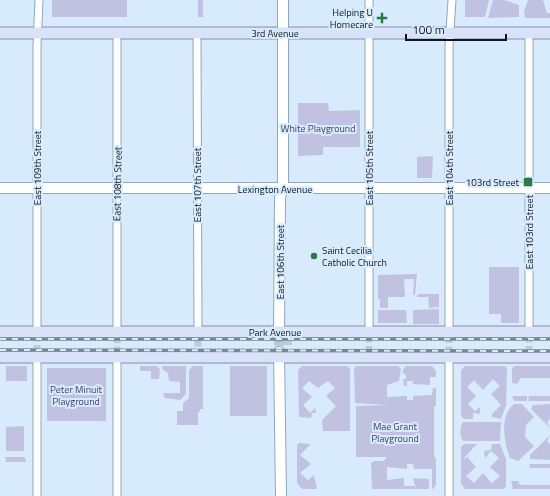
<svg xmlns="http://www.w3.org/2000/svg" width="550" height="496" viewBox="0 0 550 496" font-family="'Titillium Web',sans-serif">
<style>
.green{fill:#c1c2e1}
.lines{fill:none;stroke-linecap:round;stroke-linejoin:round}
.street-tunnel{stroke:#bacbdc;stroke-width:7;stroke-dasharray:7 3.5;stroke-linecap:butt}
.secondary-tunnel{stroke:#bacbdc;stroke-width:10;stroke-dasharray:10 5;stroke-linecap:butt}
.street-casing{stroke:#90a7bc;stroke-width:9}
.secondary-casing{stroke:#90a7bc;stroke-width:12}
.primary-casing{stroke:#8090ab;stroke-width:13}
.street{stroke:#fff;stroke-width:7}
.secondary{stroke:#fff;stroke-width:10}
.primary{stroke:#d8e3fa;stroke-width:11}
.rail-casing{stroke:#798794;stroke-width:3.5}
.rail{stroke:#d8ebfd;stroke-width:2;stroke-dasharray:6;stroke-linecap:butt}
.poi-dot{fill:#297949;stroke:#d8ebfd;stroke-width:1.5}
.labels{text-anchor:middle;stroke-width:4;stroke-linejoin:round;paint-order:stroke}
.poi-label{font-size:10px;fill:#0e171e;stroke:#d8ebfd;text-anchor:end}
.street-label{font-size:10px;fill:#0e171e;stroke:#d8ebfd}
.park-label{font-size:10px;fill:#41416c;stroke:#d8ebfd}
</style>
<rect width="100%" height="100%" fill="#d8ebfd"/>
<g class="green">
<rect x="52" y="0" width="75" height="17"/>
<rect x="198" y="0" width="5" height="17"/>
<polygon points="465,0 489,0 485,17 465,17"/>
<polygon points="493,0 504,0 519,5 519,17 488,18"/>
<polygon points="528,0 543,0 547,13 550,13 550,18 525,18 524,11"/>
<polygon points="298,103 328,103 329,111 360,110 360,147 323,147 323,155 298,156"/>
<polygon points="433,156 432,178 417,178 417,157"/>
<polygon points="489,267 519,267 519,323 501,323 501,314 489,314"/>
<polygon points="417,274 415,295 413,295 414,279 404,279 405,297 388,297 388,308 380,308 380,299 378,299 378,275"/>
<polygon points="439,294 439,307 429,308 428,295 427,297 417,297 418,294"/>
<polygon points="439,309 439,324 413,324 413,310"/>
<polygon points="378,310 406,310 407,323 378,323"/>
<rect x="6" y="366" width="21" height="15"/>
<polygon points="140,366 156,366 160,369 159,379 151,379 151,371 140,371"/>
<polygon points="162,366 186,366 186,394 180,400 165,398 163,393 180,393 180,382 169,381 168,373 162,369"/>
<polygon points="193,366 203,366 203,409 200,409 200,411 198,412 198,425 177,425 177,411 183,411 183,403 189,398 189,370"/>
<rect x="230" y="366" width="37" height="50"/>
<polygon points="302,366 347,366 350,368 350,431 323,431 322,420 336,406 326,396 335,388 328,381 318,388 309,381 302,388 312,397 303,405 310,413 315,408 316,413 312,413 311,418 299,417 298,370"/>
<polygon points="356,366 398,366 401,369 399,381 387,385 387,397 407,396 407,400 413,400 413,396 432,395 433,388 436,388 436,406 434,406 434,456 436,459 436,485 433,489 432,489 432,469 414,469 413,464 407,464 407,469 387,467 387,480 404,478 404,486 415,486 415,489 372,489 371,463 374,461 383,461 386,459 386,457 356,457 356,406 387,405 355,403 354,369"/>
<polygon points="406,366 432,366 436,371 436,377 430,377 430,385 413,384 413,381 407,381 407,386 404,386 403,379 406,379 406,375 403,373 403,369"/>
<polygon points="465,366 505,366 507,369 506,406 501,419 492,417 492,414 501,405 491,394 500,386 493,379 483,390 474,380 467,387 476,396 468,404 475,411 480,407 480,414 473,413 473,419 464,419 461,416 461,370"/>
<polygon points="514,366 550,366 550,378 521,378 517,384 512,383 512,369"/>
<rect x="47" y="368" width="59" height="53"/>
<polygon points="512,396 527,396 527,401 514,401"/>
<polygon points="529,396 550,396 550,401 528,401"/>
<path d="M514,404H522L534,417L526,425L525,437L534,446L518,461L510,458C504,443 499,416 514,404Z"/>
<polygon points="550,404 550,419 547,422 550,428 531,409 533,405"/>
<path d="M463,422H501L500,441H463C460,436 459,428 463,422Z"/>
<polygon points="24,426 24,451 6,451 6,427"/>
<polygon points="550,435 547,441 550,444 550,460 530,459 530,455"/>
<polygon points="299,443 311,444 300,455 311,464 300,473 308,480 314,475 317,489 302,489 297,483 297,445"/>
<polygon points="464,444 477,444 464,458 465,459 468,456 468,458 476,467 466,476 474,483 483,473 492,483 500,476 490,467 499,458 491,451 485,458 484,451 491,450 492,444 500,444 506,459 506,486 504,489 465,489 461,483 461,447"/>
<polygon points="5,457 25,457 26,462 6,462"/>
<polygon points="529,464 550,464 550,468 530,468"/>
<polygon points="413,478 429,479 429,489 416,489"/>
<polygon points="511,481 518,481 520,485 550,485 550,489 513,489"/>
</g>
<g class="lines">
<g class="street-tunnel">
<polyline points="117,336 117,353"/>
<polyline points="449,336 449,353"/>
<polyline points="37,352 37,336"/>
<polyline points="369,353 369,337"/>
<polyline points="529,353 529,336"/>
<polyline points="198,357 198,336"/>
</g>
<g class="secondary-tunnel">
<polyline points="287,335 287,353"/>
<polyline points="279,336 279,352"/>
</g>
<g class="street-casing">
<g id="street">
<polyline points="197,33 198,335"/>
<polyline points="529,33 529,335"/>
<polyline points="37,336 37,46 39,0"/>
<polyline points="117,336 117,33"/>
<polyline points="369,336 369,0"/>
<polyline points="449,336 449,47 452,0"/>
<polyline points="117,354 117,496"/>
<polyline points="37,496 37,354"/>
<polyline points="449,496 449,354"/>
</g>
</g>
<g class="secondary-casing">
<g id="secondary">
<polyline points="0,188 550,188"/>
<polyline points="279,336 280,197 283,189 283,0"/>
<polyline points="279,352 281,496"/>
</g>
</g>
<g class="primary-casing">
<g id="primary">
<polyline points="0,33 550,33"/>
<polyline points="0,332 550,332"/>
<polyline points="0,357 550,357"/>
</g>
</g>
<use href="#street" class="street"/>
<use href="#secondary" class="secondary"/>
<use href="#primary" class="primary"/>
<g class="rail-casing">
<g id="rail">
<polyline points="0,339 550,339"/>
<polyline points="0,350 550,351"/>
</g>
</g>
<use href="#rail" class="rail"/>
</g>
<g class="poi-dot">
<path d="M380 12h4v4h4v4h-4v4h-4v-4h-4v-4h4z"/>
<rect x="523" y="177" width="10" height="10" rx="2"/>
<circle cx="314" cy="256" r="4"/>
</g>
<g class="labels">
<g class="poi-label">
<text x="373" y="16">Helping U<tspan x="373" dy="12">Homecare</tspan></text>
<text x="519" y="186">103rd Street</text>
<text x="322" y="254" text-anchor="start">Saint Cecilia<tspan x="322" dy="12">Catholic Church</tspan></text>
</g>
<g class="street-label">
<text x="275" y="37">3rd Avenue</text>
<text transform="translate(37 168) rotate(-90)" y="4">East 109th Street</text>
<text transform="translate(369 168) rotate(-90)" y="4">East 105th Street</text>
<text transform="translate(449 168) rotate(-90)" y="4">East 104th Street</text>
<text transform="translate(117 184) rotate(-89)" y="4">East 108th Street</text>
<text transform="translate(197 185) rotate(-90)" y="4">East 107th Street</text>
<text x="275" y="193">Lexington Avenue</text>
<text transform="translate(529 232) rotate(-90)" y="4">East 103rd Street</text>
<text transform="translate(280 262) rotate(-90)" y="4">East 106th Street</text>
<text x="275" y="336">Park Avenue</text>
</g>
<g class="park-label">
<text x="318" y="132">White Playground</text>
<text x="76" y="393">Peter Minuit<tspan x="76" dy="12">Playground</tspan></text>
<text x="395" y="430">Mae Grant<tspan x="395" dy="12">Playground</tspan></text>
</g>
</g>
<path d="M406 34v6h100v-6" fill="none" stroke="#0e171e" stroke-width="2"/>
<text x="412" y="34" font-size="12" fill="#0e171e" stroke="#d8ebfd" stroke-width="3" paint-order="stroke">100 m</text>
</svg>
